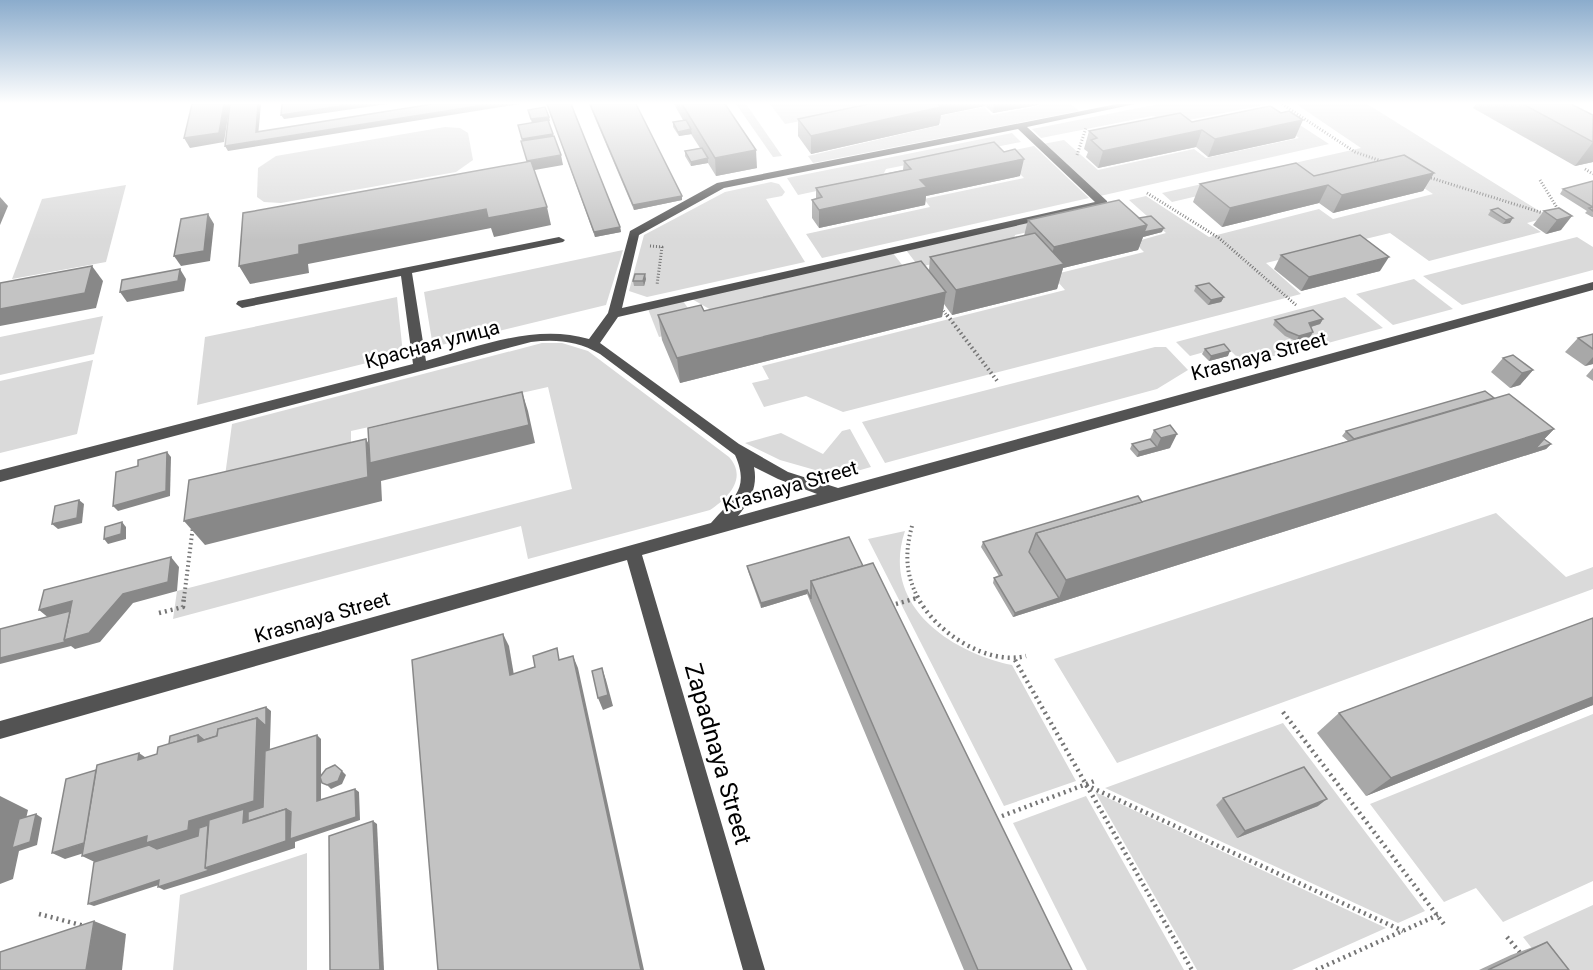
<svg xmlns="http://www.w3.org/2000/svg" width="1593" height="970" viewBox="0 0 1593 970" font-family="Roboto,sans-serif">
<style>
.green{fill:#dadada}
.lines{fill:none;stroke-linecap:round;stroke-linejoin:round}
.path-far2{stroke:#757575;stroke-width:3;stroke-dasharray:1 2;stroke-linecap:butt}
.path-far1{stroke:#757575;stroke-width:4;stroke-dasharray:1.5 3;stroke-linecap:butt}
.path{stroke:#757575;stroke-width:4.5;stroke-dasharray:2 4;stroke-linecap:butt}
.minor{fill:#535353;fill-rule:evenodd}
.wall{fill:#a8a8a8}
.shaded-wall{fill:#888}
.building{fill:#c3c3c3;stroke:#888;stroke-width:1.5}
.labels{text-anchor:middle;stroke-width:5;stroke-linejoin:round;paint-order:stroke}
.street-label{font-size:20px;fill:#000;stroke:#fff}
.near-street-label{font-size:24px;fill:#000;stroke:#fff}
</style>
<rect width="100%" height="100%" fill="#fff"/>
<g class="green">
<polygon points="736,104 746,104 782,156 773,157"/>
<polygon points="770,104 892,104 785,124"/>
<polygon points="1038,104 1071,104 1079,111 813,163 808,156 941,125 934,117 984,107 992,115 1039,106"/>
<polygon points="1159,104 1268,104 1179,122 1152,116 1041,138 1032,129"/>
<polygon points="1296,104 1367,104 1549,217 1527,223 1541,232 1429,261 1390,233 1266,263 1301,294 843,412 806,396 764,407 752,383 769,379 762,366 1065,290 1052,275 1144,252 1134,242 1166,233 1129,200 1146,196 1209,237 1319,209 1333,219 1433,194 1391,166 1303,187 1287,175 1172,202 1162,193 1361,148"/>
<polygon points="1283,114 1329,144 1100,196 1043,144 1064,140 1098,170 1194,149 1206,158 1299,138 1269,117"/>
<polygon points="445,127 460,128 468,133 473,160 456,172 281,203 264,202 257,197 258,168 276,156"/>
<polygon points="1012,133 1021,142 886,169 882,177 798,195 787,178"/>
<polygon points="1034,146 1089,198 822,258 806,234 930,207 924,199 1024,178 1000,153"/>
<polygon points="771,182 779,184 785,192 782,196 766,199 805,262 647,297 629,291 644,235 725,192"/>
<polygon points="126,185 106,262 12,279 42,199"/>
<polygon points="1102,206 1110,213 1015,235 1012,246 919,267 906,250"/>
<polygon points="1577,237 1593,247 1593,270 1462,305 1423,276"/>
<polygon points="623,250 606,305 433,347 424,292"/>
<polygon points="893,253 906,270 718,314 692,299"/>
<polygon points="1414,279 1453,309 1393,325 1356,294"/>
<polygon points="397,297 403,354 197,405 205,337"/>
<polygon points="1345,297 1383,328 1284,355 1239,359 1226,346 1190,356 1176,342"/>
<polygon points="683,301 701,327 659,337 648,309"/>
<polygon points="103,316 94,354 0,375 0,337"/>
<path d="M542,343H562L588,351L729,457C748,478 728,498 710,510L528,559L521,526L173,619L177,591L572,489L548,387L351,431V447L225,476L232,424Z"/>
<polygon points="1155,347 1166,347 1188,370 1157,389 885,463 862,422"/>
<polygon points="93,360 77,434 0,453 0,381"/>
<polygon points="850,429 871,467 843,475 822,472 780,460 745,443 781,433 823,454 842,431"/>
<polygon points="1496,513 1566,577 1593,567 1593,589 1117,763 1054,659"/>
<path d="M905,531C880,605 950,652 1012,665L1076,781L1004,806L868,539Z"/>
<polygon points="1593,714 1593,881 1503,922 1476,888 1444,902 1370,804"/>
<polygon points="1283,723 1425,911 1398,923 1105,788"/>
<polygon points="1095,792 1386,928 1292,970 1197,970"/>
<polygon points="1086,796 1184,970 1087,970 1013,823"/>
<polygon points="307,853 307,970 173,970 180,895"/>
<polygon points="1593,905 1593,970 1549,970 1523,937"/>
</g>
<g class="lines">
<g class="path-far2">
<polyline points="1282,104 1355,152 1384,162"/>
<polyline points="1077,155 1086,128"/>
<polyline points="1585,169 1593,174"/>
<polyline points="1428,177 1546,214"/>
<polyline points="1540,180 1559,211"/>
<polyline points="1147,193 1219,238 1296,305"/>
<polyline points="650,246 662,247 657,285"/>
<polyline points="940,306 948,317"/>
</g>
<g class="path-far1">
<polyline points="947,315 998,382"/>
<path d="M912,526C905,552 905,573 918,598"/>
<polyline points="184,598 193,526"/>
</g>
<g class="path">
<path d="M917,596C934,631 986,666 1026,656"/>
<polyline points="896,604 917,598"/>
<polyline points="159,613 183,607 184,596"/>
<polyline points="1015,660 1192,970"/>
<polyline points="1283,712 1446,927"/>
<polyline points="1086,785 1403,931"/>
<polyline points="1002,816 1097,780"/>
<polyline points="39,914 85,926"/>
<polyline points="1507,937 1522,955"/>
<polyline points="1316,970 1438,915"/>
</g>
<path class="minor" d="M1117,104H1135L1027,127L1107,201V205L618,317L600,343L739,444L788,472L838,488L1593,282V290L642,555L765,970H743L627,560L0,739V721L711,523C731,499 751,491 735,455L600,354C578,341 556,339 531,342L0,482V470L413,364L401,276L242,308L236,304L238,301L559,237L565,240L563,242L412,273L426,361C478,347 535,323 589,339L608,313L630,231L717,183ZM1018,129L1095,202L622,308L639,235L724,188ZM754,467L778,479L817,494L738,516C750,501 758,487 754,467Z"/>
</g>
<g class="wall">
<polygon points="547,104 571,104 620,227 621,232 595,237"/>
<polygon points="589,104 636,104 682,200 634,210"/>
<polygon points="674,104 725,104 757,168 716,176 708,163 691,166 685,156 685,151 700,148 691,134 679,136 673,127 673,122 683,120"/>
<polygon points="869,104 1038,104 1038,105 993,113 985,106 941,115 939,125 811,154 798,136 798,119"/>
<polygon points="1476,104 1571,104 1593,115 1593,162 1575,166 1473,108"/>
<polygon points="1281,113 1295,138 1208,157 1196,147 1098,168 1086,157 1088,152 1084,149 1089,131"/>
<polygon points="1004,152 1020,176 926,196 925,205 819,228 812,218 812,200 816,199 816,188 903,170 904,161"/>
<polygon points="1434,173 1423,191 1333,213 1319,203 1222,227 1193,202 1200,184 1314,176"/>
<polygon points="1593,181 1593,217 1592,217 1585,213 1587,211 1560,194 1563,189"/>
<polygon points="1498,208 1510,223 1503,224 1488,215 1491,210"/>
<polygon points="1559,208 1561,230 1546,234 1533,225 1544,211"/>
<polygon points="1139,218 1162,232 1143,237 1138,250 1063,268 1057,289 952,315 944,304 942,317 680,383 662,340 658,315 704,311 929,270 930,257 1024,236 1028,220"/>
<polygon points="1281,255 1380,271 1301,291 1274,269"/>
<polygon points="646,279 644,286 634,286 633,281"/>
<polygon points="1196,286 1224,297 1221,302 1208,305 1194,291"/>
<polygon points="1323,319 1320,324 1311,327 1313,332 1310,337 1296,341 1285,336 1273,325 1275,320"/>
<polygon points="1593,334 1593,364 1585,366 1565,352 1578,338"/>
<polygon points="1205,349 1228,356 1209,361 1202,354"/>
<polygon points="1503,358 1533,370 1520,385 1510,388 1491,372"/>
<polygon points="1593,368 1593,381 1586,376"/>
<polygon points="1494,398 1554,429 1544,439 1551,444 1546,449 1013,617 993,583 994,578 999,576 981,547 983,542 1142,502 1348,441 1342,436 1346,431"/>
<polygon points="1154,430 1170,448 1137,457 1130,449 1132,444 1150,439"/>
<polygon points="747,566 863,566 1072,970 964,970 807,594 761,608 748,571"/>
<polygon points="1593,618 1593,705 1366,796 1317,733 1339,713"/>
<polygon points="1223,798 1318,806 1237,838 1216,805"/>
<polygon points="1547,942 1569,970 1479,970 1511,955"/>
</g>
<g class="shaded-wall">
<polygon points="224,104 230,104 224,142 190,148 184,138"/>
<polygon points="258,104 261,104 258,136 256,132"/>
<polygon points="354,104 387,104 284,119 281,115"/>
<polygon points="490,104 520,104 228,151 225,146"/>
<polygon points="937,104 985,104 985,106 941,115 939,125 811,154 811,136"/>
<polygon points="994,104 1038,104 1038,105 993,113"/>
<polygon points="549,117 550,121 532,124 531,119"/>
<polygon points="1303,120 1295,138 1208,157 1215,139"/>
<polygon points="691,129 692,134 679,136 678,132"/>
<polygon points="1202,130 1196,147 1098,168 1103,151"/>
<polygon points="553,134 555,143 524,148 522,139"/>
<polygon points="1593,142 1593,162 1575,166"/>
<polygon points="756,150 757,168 716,176 715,158"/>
<polygon points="561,155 563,165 529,171 527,161"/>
<polygon points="708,158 708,163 691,166 691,162"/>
<polygon points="1024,159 1020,176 926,196 925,205 819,228 819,210 920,180"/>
<polygon points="1434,173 1423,191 1333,213 1342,195"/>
<polygon points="1328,185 1319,203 1222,227 1230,208"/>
<polygon points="682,196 682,200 634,210 633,205"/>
<polygon points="0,197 8,206 0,225"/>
<polygon points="547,207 551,225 494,237 491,228 308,264 309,273 250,284 239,266 299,245 486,209"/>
<polygon points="208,214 214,224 210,261 181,266 174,256"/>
<polygon points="1572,216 1561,230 1546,234 1557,220"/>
<polygon points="1513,218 1510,223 1503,224 1506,220"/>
<polygon points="1147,225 1164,228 1162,232 1143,237 1138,250 1063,268 1057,289 952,315 956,290 1048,267 1054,247"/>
<polygon points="620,227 621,232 595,237 594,232"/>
<polygon points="1389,257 1380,271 1301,291 1309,277"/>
<polygon points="92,266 103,281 96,308 0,326 0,309"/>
<polygon points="180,269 186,279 184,291 127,302 120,292"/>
<polygon points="645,274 646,279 644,286 643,281"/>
<polygon points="946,292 942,317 680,383 677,358"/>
<polygon points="1224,297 1221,302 1208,305 1211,300"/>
<polygon points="1323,319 1320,324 1307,328 1309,323"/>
<polygon points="1313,332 1310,337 1296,341 1299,336"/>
<polygon points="1230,351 1228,356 1209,361 1211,356"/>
<polygon points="1593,357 1593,364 1585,366"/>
<polygon points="1533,370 1520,385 1510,388 1522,373"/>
<polygon points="522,392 528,411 535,443 381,481 382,501 205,545 184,521 366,439 378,461"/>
<polygon points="1554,429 1535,449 1551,444 1546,449 1013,617 1015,613 1059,598 1066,580"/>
<polygon points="1177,434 1170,448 1137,457 1139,452 1157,447 1161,438"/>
<polygon points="167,452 171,457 170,496 118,511 113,506"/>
<polygon points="79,500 84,504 82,523 58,529 52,524"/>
<polygon points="122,522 126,527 126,539 108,544 104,539"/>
<polygon points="171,557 179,567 177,591 133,603 100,642 75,649 71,646 0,664 0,658 50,619 39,610 72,601 123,594"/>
<polygon points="807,590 807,594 761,608 761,603"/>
<polygon points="503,634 509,646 516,687 510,675"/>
<polygon points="573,656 578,668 644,970 641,970"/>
<polygon points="602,668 606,680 613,706 603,710 598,698"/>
<polygon points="1593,697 1593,705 1366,796 1391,778"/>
<polygon points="266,707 271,711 268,811 286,809 295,816 355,789 359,792 360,820 295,842 295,848 216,874 164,890 158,887 205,868 204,839 101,865 82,856 198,742 198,735 257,718"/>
<polygon points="317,735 321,739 321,804 317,801"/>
<polygon points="139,753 155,764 138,760"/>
<polygon points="342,771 346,775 342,784 331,789 327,785"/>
<polygon points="0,796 28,810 20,845 36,814 42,818 37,845 19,851 13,879 0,884"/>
<polygon points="1327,799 1318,806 1237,838 1245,831"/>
<polygon points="373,821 377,824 384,970 380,970"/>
<polygon points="91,841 103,847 65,859 52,853"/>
<polygon points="159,880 165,883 94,906 88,904"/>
<polygon points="94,921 126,934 122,970 86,970"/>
</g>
<g class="building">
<polygon points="192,104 224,104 219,133 184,138"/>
<polygon points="230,104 258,104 256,132 433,104 490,104 225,146"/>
<polygon points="282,104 354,104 281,115"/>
<polygon points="547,104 571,104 620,227 594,232"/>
<polygon points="590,104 636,104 682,196 633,205"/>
<polygon points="682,104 725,104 756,150 715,158"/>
<polygon points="869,104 938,104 941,107 811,136 798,119"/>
<polygon points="1523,104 1571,104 1593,115 1593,142"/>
<polygon points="1270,106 1281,113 1289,111 1303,120 1215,139 1202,130 1103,151 1091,140 1097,138 1089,131 1180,113 1192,122"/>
<polygon points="545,107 549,117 531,119 528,110"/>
<polygon points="548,120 553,134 522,139 518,125"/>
<polygon points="686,120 691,129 678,132 673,122"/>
<polygon points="554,136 561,155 527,161 521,141"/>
<polygon points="994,142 1004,152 1015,149 1024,159 920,180 927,187 819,210 812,200 822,197 816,188 911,169 904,161"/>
<polygon points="702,148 708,158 691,162 685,151"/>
<polygon points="1404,155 1434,173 1342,195 1328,185 1230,208 1200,184 1296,163 1314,176"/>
<polygon points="531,161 547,207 488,218 486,209 299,245 299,254 239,266 243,213"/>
<polygon points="1593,181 1593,211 1589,208 1593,207 1563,189"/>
<polygon points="1119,200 1147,225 1054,247 1028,220"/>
<polygon points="1498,208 1513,218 1506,220 1491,210"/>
<polygon points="1559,208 1572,216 1557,220 1544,211"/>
<polygon points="208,214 204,251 174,256 181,219"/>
<polygon points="1151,216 1164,228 1144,232 1147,225 1139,218"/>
<polygon points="1035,233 1064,264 956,290 930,257"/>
<polygon points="1360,235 1389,257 1309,277 1281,255"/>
<polygon points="921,261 946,292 677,358 658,315 701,305 704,311"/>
<polygon points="92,266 85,293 0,309 0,283"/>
<polygon points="180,269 178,281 120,292 122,280"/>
<polygon points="635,274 645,274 643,281 633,281"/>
<polygon points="1209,283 1224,297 1211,300 1196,286"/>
<polygon points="1313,310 1323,319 1309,323 1313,332 1299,336 1287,331 1275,320"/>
<polygon points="1593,334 1593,349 1578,338"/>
<polygon points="1224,344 1230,351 1211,356 1205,349"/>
<polygon points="1513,355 1533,370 1522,373 1503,358"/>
<polygon points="1485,391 1494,398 1354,439 1346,431"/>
<polygon points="522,392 529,425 370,463 368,428"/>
<polygon points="1509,394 1554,429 1066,580 1036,533"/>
<polygon points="1170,425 1177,434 1161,438 1154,430"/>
<polygon points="366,439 368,477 184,521 189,480"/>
<polygon points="1150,439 1157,447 1139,452 1132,444"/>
<polygon points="1544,439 1551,444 1535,449"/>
<polygon points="167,452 166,491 113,506 116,472 138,466 138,460"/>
<polygon points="1138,496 1142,502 1036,533 1029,552 1059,598 1015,613 994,578 1002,575 983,542"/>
<polygon points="79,500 77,518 52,524 55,506"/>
<polygon points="122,522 121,534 104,539 105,527"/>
<polygon points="849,537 863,566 811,581 811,599 807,590 761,603 747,566"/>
<polygon points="171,557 168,582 123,594 89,633 64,640 72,601 39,610 44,590"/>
<polygon points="873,563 1072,970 978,970 811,581"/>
<polygon points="70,611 64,640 65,642 0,658 0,629"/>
<polygon points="1593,618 1593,697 1391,778 1339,713"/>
<polygon points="503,634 510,675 535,667 533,656 557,648 559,660 573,656 641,970 438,970 412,660"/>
<polygon points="602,668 608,695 598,698 592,671"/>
<polygon points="266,707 266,726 257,718 218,729 217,736 204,740 198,735 169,744 170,736"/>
<polygon points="257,718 254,801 189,821 188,830 146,843 147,836 82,856 97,765 139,753 138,760 157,754 158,747 198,735 198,742 217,736 218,729"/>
<polygon points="317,735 317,801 355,789 356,817 290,839 291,812 286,809 248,821 248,812 263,807 265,751"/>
<polygon points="335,765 342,771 338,781 327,785 322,783 320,777 326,769"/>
<polygon points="1304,767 1327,799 1245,831 1223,798"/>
<polygon points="96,770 84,843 52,853 66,779"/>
<polygon points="244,809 243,823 286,809 286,841 205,868 209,820"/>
<polygon points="36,814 30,842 12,848 19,819"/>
<polygon points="373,821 380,970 330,970 329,836"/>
<polygon points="208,825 205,868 210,870 158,887 159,880 88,904 94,862 149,845 157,849 198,836 199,828"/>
<polygon points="94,921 86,970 0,970 0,952"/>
<polygon points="1547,942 1569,970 1488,970"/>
</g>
<linearGradient id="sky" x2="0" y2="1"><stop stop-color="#8baccc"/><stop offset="0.43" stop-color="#fff"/><stop offset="1" stop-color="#fff" stop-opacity="0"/></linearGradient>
<rect width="1593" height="240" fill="url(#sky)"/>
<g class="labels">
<g class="street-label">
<text transform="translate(432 344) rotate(-15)" y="7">Красная улица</text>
<text transform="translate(1259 356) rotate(-15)" y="7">Krasnaya Street</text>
<text transform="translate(790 486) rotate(-16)" y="7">Krasnaya Street</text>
<text transform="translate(322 617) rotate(-16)" y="7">Krasnaya Street</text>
</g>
<g class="near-street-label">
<text transform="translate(718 754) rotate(74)" y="8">Zapadnaya Street</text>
</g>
</g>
</svg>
